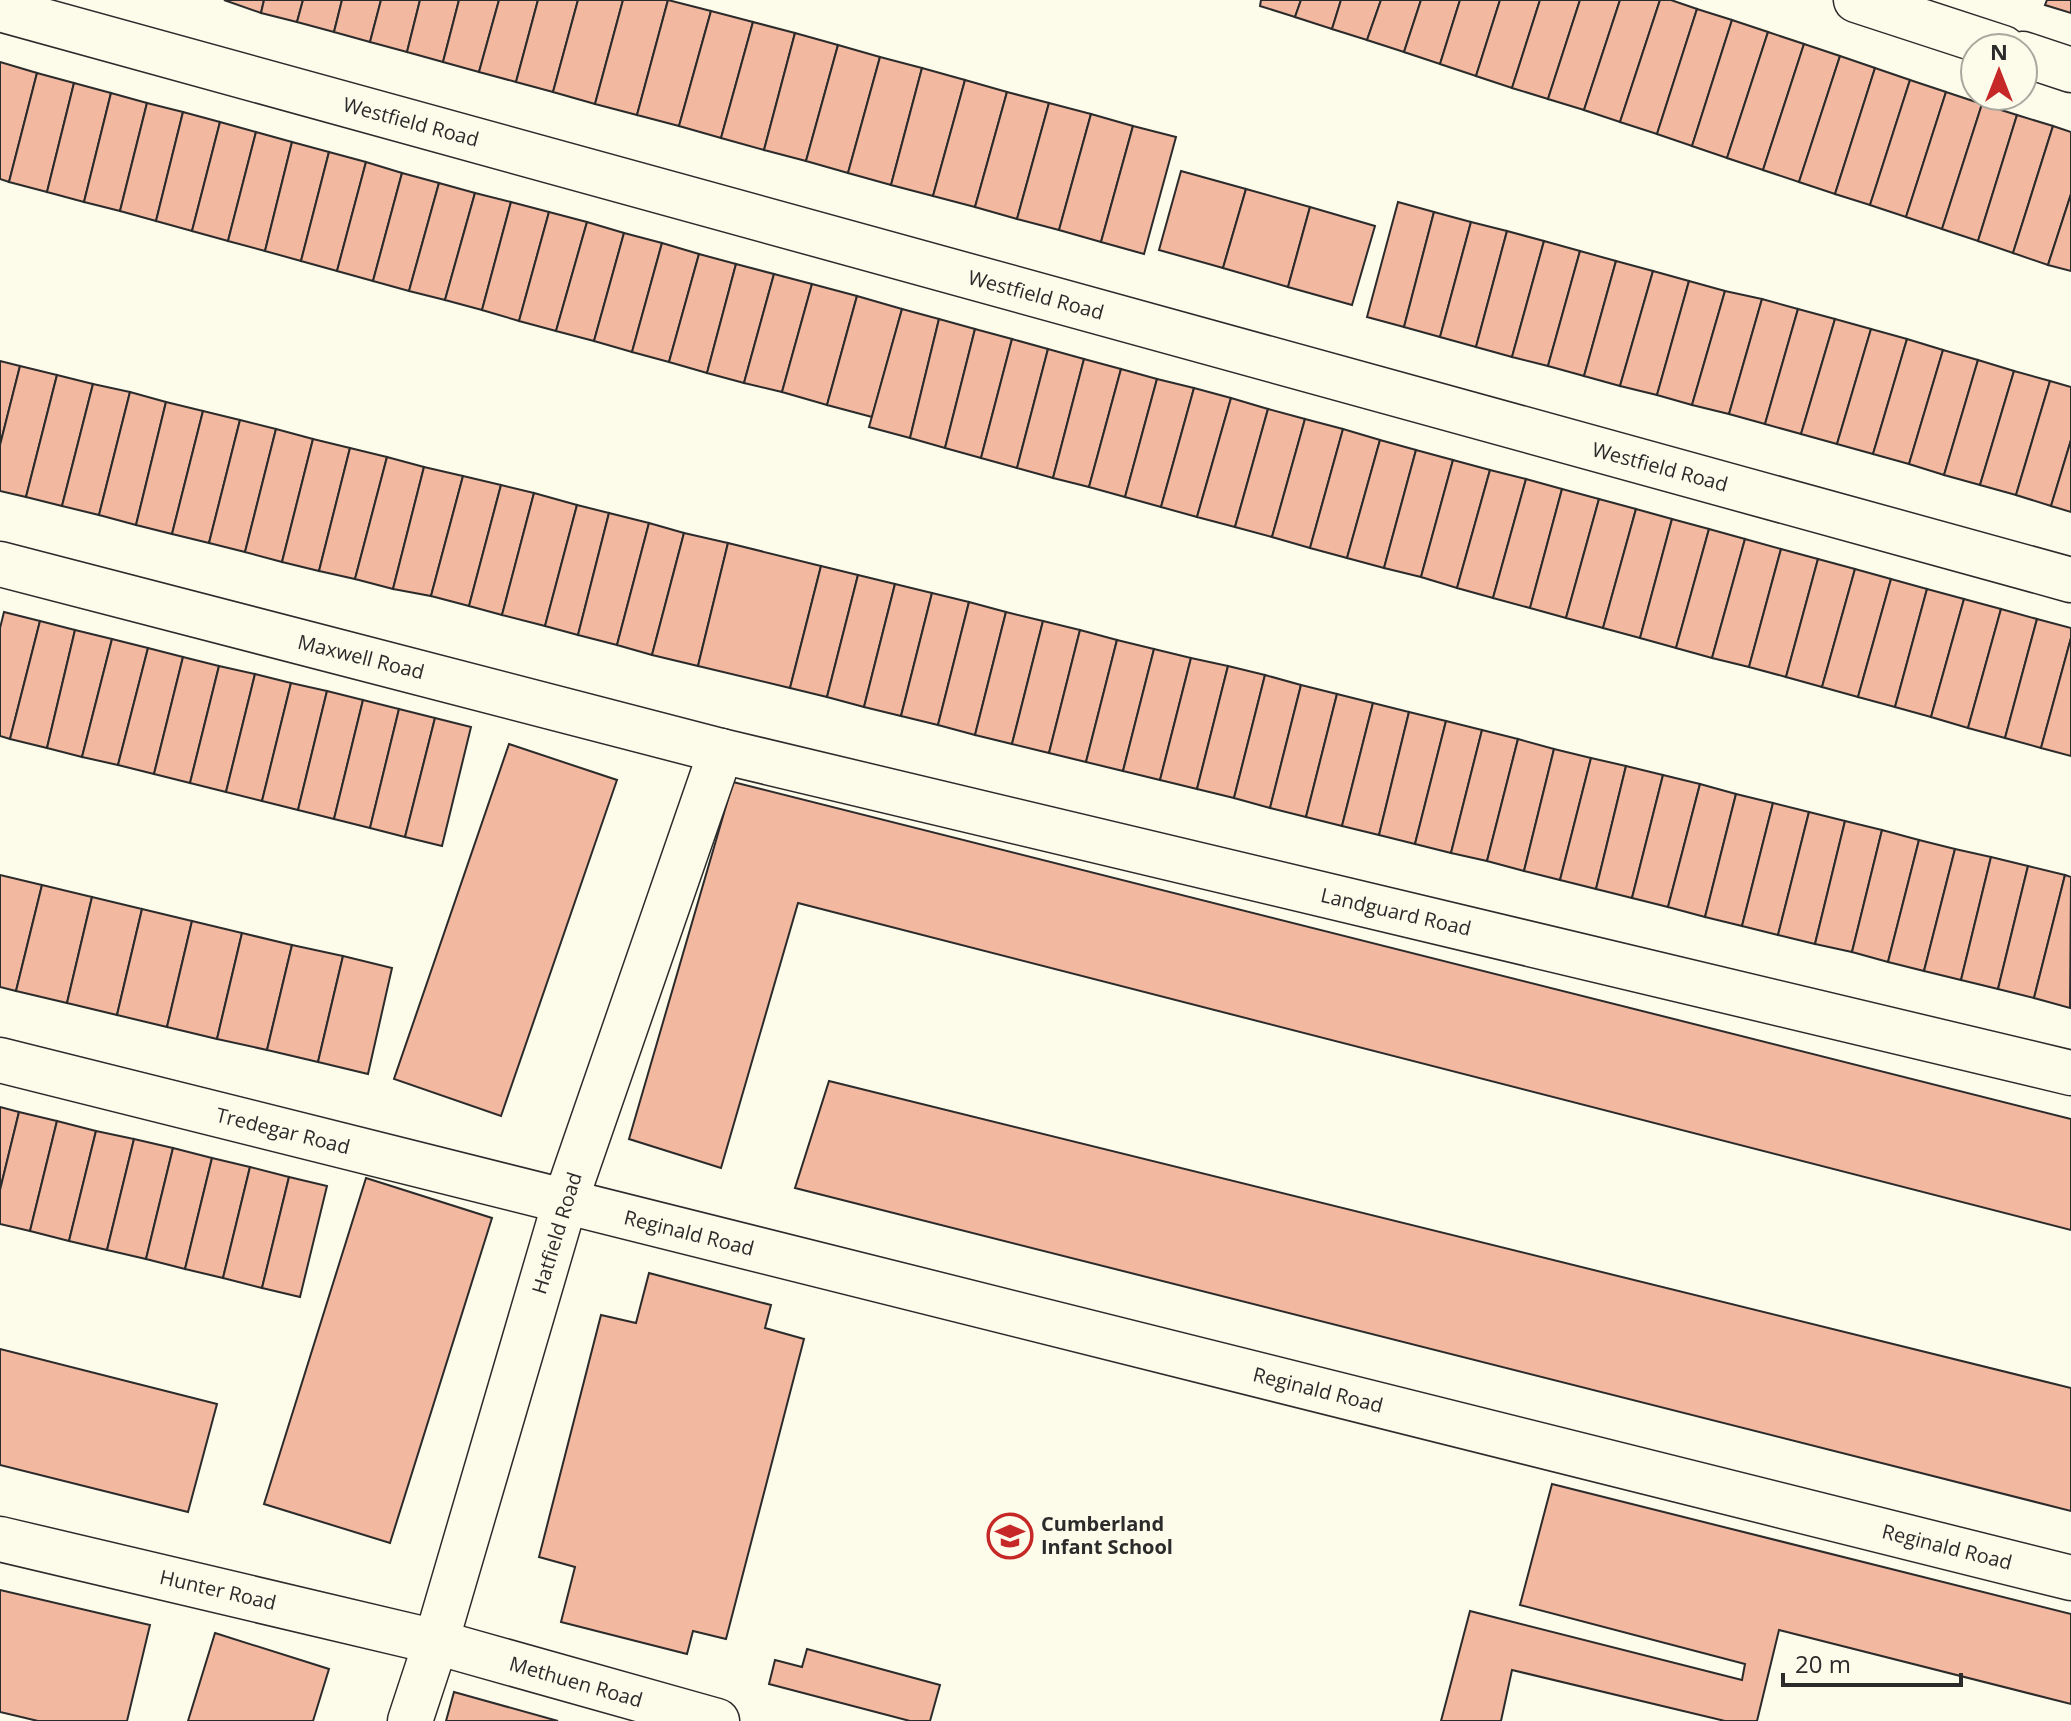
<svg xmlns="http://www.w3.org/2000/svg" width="2071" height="1721" viewBox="0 0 2071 1721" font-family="'Open Sans',sans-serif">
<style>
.building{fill:#f2b8a0;stroke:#2b2b2b;stroke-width:2}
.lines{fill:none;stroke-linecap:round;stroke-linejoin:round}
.minor-casing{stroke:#2b2b2b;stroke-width:47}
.minor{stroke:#fdfbea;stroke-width:44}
.labels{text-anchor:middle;stroke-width:6;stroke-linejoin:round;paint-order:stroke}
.street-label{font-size:20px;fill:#2b2b2b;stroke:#fdfbea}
.poi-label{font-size:20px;font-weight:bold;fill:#2b2b2b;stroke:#fdfbea;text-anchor:start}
</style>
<rect width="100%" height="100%" fill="#fdfbea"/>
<g class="building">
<polygon points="224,0 264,0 261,13"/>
<polygon points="264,0 303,0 297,22 261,13"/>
<polygon points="303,0 342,0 334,32 297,22"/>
<polygon points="342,0 381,0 370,42 334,32"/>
<polygon points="381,0 420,0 407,52 370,42"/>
<polygon points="420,0 459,0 443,62 407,52"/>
<polygon points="459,0 499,0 479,72 443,62"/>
<polygon points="499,0 538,0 516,82 479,72"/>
<polygon points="538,0 578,0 553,92 516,82"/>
<polygon points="578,0 623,0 595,104 553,92"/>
<polygon points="623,0 668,0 637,115 595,104"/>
<polygon points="668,0 711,11 679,126 637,115"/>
<polygon points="1261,0 1301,0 1295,17 1260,6"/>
<polygon points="1301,0 1341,0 1332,29 1295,17"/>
<polygon points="1341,0 1381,0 1367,40 1332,29"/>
<polygon points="1381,0 1421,0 1404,52 1367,40"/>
<polygon points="1421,0 1460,0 1440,64 1404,52"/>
<polygon points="1460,0 1500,0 1476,76 1440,64"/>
<polygon points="1500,0 1540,0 1512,88 1476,76"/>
<polygon points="1540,0 1580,0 1548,99 1512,88"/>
<polygon points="1580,0 1620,0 1584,110 1548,99"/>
<polygon points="1620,0 1660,0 1620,122 1584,110"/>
<polygon points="1660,0 1671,0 1697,9 1657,134 1620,122"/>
<polygon points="2047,0 2071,0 2071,13 2045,5"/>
<polygon points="1697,9 1732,20 1692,146 1657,134"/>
<polygon points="711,11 753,22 721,138 679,126"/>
<polygon points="1732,20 1768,32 1727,158 1692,146"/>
<polygon points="753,22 795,33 764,150 721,138"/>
<polygon points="1768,32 1804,44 1763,170 1727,158"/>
<polygon points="795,33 838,45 806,161 764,150"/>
<polygon points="1804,44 1840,56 1799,182 1763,170"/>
<polygon points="838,45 880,57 848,173 806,161"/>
<polygon points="1840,56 1875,68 1835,194 1799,182"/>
<polygon points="880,57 922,68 891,185 848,173"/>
<polygon points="0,62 37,73 9,182 0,179"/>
<polygon points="922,68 965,80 933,196 891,185"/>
<polygon points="1875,68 1910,80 1870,205 1835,194"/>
<polygon points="37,73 74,83 47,192 9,182"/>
<polygon points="965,80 1007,92 975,207 933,196"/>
<polygon points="1910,80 1946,92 1906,217 1870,205"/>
<polygon points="74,83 111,93 84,202 47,192"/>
<polygon points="1007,92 1049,103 1017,219 975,207"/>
<polygon points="1946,92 1982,104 1942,229 1906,217"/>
<polygon points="111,93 147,103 120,211 84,202"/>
<polygon points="147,103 183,112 156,221 120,211"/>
<polygon points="1049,103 1091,114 1059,230 1017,219"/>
<polygon points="1982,104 2017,115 1978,241 1942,229"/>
<polygon points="183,112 220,122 192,231 156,221"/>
<polygon points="1091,114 1133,126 1101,242 1059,230"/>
<polygon points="2017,115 2053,126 2013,253 1978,241"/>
<polygon points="220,122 256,132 228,241 192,231"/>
<polygon points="1133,126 1176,137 1144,254 1101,242"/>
<polygon points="2053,126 2071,132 2071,194 2048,265 2013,253"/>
<polygon points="256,132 292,142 265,251 228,241"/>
<polygon points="292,142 329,152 301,261 265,251"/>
<polygon points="329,152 366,162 337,271 301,261"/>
<polygon points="366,162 402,173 373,281 337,271"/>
<polygon points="1181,171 1246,189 1223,268 1159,250"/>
<polygon points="402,173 439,183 409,291 373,281"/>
<polygon points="439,183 475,193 445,300 409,291"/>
<polygon points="1246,189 1310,207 1288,287 1223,268"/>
<polygon points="475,193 511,202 482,310 445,300"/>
<polygon points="2071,194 2071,271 2048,265"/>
<polygon points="511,202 549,212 519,321 482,310"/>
<polygon points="1398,202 1434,212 1404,327 1367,317"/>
<polygon points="1310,207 1375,226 1352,305 1288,287"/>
<polygon points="549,212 587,222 556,331 519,321"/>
<polygon points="1434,212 1471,222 1440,337 1404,327"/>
<polygon points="587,222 624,233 594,341 556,331"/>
<polygon points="1471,222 1507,231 1476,347 1440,337"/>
<polygon points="1507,231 1544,241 1512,357 1476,347"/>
<polygon points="624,233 662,243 632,352 594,341"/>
<polygon points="1544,241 1580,251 1548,366 1512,357"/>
<polygon points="662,243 699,254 669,362 632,352"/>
<polygon points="1580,251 1616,261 1584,376 1548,366"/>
<polygon points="699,254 736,264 707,373 669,362"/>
<polygon points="1616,261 1653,271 1620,386 1584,376"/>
<polygon points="736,264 774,274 744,383 707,373"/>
<polygon points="1653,271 1689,281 1657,395 1620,386"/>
<polygon points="774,274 812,284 782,392 744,383"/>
<polygon points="1689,281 1725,291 1692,405 1657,395"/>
<polygon points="812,284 857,296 827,405 782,392"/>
<polygon points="1725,291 1762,299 1729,414 1692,405"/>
<polygon points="857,296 902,309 872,417 827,405"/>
<polygon points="1762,299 1798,309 1765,424 1729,414"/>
<polygon points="902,309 939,319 910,438 869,427"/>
<polygon points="1798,309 1835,319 1801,434 1765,424"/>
<polygon points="939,319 975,329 945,448 910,438"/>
<polygon points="1835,319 1871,329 1837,444 1801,434"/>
<polygon points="975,329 1012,339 981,458 945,448"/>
<polygon points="1871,329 1907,339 1873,454 1837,444"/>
<polygon points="1012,339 1048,349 1017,468 981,458"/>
<polygon points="1907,339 1943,350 1909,464 1873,454"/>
<polygon points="1048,349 1084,359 1053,478 1017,468"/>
<polygon points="1943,350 1978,360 1944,475 1909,464"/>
<polygon points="1084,359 1121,369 1089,487 1053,478"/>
<polygon points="1978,360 2014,371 1980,485 1944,475"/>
<polygon points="0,361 20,366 0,445"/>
<polygon points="20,366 57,375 26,497 0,491 0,445"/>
<polygon points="1121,369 1157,379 1125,497 1089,487"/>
<polygon points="2014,371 2050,381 2016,495 1980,485"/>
<polygon points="57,375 93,384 62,506 26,497"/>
<polygon points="1157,379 1194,388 1161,507 1125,497"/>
<polygon points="2050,381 2071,387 2071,440 2051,506 2016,495"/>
<polygon points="93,384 130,392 99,515 62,506"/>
<polygon points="1194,388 1231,398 1197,517 1161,507"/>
<polygon points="130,392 166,402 136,525 99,515"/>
<polygon points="1231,398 1268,409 1235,527 1197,517"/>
<polygon points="166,402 203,411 172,534 136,525"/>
<polygon points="1268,409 1305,419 1272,537 1235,527"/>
<polygon points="203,411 240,420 209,543 172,534"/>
<polygon points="1305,419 1343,429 1310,548 1272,537"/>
<polygon points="240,420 276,429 245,552 209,543"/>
<polygon points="276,429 313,439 282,562 245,552"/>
<polygon points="1343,429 1380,440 1347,558 1310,548"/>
<polygon points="313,439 350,448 319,571 282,562"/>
<polygon points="1380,440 1416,450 1384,568 1347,558"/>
<polygon points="2071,440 2071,512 2051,506"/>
<polygon points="350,448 387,457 355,579 319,571"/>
<polygon points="1416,450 1453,460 1421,577 1384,568"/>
<polygon points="387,457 424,467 393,589 355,579"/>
<polygon points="1453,460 1490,470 1457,588 1421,577"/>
<polygon points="424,467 463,476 431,596 393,589"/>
<polygon points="1490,470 1526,479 1493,598 1457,588"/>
<polygon points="463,476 501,485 469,606 431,596"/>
<polygon points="1526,479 1562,489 1530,608 1493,598"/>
<polygon points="501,485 534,493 502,615 469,606"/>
<polygon points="1562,489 1599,499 1566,618 1530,608"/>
<polygon points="534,493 577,505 545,626 502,615"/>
<polygon points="1599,499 1636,509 1603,628 1566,618"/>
<polygon points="577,505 609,513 578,635 545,626"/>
<polygon points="1636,509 1672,519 1640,638 1603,628"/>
<polygon points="609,513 649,523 617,645 578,635"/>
<polygon points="1672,519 1709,529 1676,648 1640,638"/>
<polygon points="649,523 684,533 652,655 617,645"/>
<polygon points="1709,529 1745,539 1712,658 1676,648"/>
<polygon points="684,533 728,543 698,666 652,655"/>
<polygon points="1745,539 1781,549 1749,667 1712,658"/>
<polygon points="728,543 821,566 790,688 698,666"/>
<polygon points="1781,549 1818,559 1786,677 1749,667"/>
<polygon points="1818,559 1855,569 1822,687 1786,677"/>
<polygon points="821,566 858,575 827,697 790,688"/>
<polygon points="1855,569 1891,579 1858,697 1822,687"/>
<polygon points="858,575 895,584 864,707 827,697"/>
<polygon points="1891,579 1927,589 1895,707 1858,697"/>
<polygon points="895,584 932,593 901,716 864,707"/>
<polygon points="1927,589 1964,599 1931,717 1895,707"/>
<polygon points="932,593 969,602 938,725 901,716"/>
<polygon points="1964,599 2001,609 1968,728 1931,717"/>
<polygon points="969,602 1006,612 975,735 938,725"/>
<polygon points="2001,609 2037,619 2005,738 1968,728"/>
<polygon points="4,612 40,621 10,739 0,736 0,628"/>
<polygon points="1006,612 1043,621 1012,744 975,735"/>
<polygon points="2037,619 2071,628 2071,638 2041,748 2005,738"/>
<polygon points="40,621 75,630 47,748 10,739"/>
<polygon points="1043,621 1080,630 1049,753 1012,744"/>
<polygon points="75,630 112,639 82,757 47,748"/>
<polygon points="1080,630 1117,640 1086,762 1049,753"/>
<polygon points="2071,638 2071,756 2041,748"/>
<polygon points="112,639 148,648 118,765 82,757"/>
<polygon points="1117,640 1154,649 1123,771 1086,762"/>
<polygon points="148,648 183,657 154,774 118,765"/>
<polygon points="1154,649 1191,658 1160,780 1123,771"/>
<polygon points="183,657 219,666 190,783 154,774"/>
<polygon points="1191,658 1228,666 1197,789 1160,780"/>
<polygon points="219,666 255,674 226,792 190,783"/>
<polygon points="1228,666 1265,675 1234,798 1197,789"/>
<polygon points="255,674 291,683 262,801 226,792"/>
<polygon points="1265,675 1301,685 1270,808 1234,798"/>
<polygon points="291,683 327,691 298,810 262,801"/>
<polygon points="1301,685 1337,694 1306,817 1270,808"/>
<polygon points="327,691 363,700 334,819 298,810"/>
<polygon points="1337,694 1373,703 1342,826 1306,817"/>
<polygon points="363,700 399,709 370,828 334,819"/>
<polygon points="1373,703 1409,712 1379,835 1342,826"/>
<polygon points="399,709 435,718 405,837 370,828"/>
<polygon points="1409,712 1446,721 1415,844 1379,835"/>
<polygon points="435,718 471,727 442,846 405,837"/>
<polygon points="1446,721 1482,730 1451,853 1415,844"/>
<polygon points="1482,730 1518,739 1487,861 1451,853"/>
<polygon points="1518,739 1554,749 1524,871 1487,861"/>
<polygon points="509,744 617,780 501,1116 394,1079"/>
<polygon points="1554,749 1591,758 1560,880 1524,871"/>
<polygon points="1591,758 1626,766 1596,889 1560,880"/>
<polygon points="1626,766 1663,775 1632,898 1596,889"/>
<polygon points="1663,775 1700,784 1668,907 1632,898"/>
<polygon points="733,782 2071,1119 2071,1230 798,903 721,1168 629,1139"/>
<polygon points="1700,784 1736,794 1705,917 1668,907"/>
<polygon points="1736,794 1773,803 1742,926 1705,917"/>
<polygon points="1773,803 1809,812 1778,935 1742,926"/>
<polygon points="1809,812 1845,821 1815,944 1778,935"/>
<polygon points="1845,821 1882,830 1852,952 1815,944"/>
<polygon points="1882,830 1919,840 1888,962 1852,952"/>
<polygon points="1919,840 1955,849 1924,971 1888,962"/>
<polygon points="1955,849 1991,857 1961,980 1924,971"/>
<polygon points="1991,857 2028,866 1998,989 1961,980"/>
<polygon points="2028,866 2065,875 2034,998 1998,989"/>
<polygon points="0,875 42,885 16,991 0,987"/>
<polygon points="2065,875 2071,877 2070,1008 2034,998"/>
<polygon points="42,885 92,897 67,1003 16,991"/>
<polygon points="92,897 142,909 117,1015 67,1003"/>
<polygon points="142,909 192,921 167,1027 117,1015"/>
<polygon points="192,921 242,933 217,1039 167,1027"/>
<polygon points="242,933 292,945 267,1050 217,1039"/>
<polygon points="292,945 343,956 318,1062 267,1050"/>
<polygon points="343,956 392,968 368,1074 318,1062"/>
<polygon points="829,1081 2071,1388 2071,1511 795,1188"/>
<polygon points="0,1107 19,1112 0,1190"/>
<polygon points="19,1112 57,1121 30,1231 0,1224 0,1190"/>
<polygon points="57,1121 96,1131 69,1241 30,1231"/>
<polygon points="96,1131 134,1139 107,1250 69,1241"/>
<polygon points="134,1139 173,1148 146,1259 107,1250"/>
<polygon points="173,1148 212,1158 185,1269 146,1259"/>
<polygon points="212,1158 250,1167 223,1278 185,1269"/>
<polygon points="250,1167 289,1177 262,1288 223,1278"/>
<polygon points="289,1177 327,1186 300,1297 262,1288"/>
<polygon points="366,1178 492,1218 390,1543 264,1504"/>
<polygon points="649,1273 771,1305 765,1328 804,1339 726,1639 693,1631 687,1654 561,1622 575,1567 539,1557 601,1315 636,1323"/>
<polygon points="0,1349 217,1404 188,1512 0,1465"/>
<polygon points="1552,1484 2071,1614 2071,1704 1779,1630 1757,1721 1725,1721 1512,1670 1501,1721 1441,1721 1470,1611 1742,1680 1745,1664 1520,1605"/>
<polygon points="0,1590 150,1625 127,1721 38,1721 0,1712"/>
<polygon points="215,1633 329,1669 313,1721 188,1721"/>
<polygon points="807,1649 940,1685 930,1721 910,1721 769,1684 775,1660 802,1667"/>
<polygon points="454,1692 558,1721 446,1721"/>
</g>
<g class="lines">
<g class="minor-casing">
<g id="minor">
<polyline points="1856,0 2003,48"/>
<polyline points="0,9 2071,580"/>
<polyline points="2023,54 2071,70"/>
<polyline points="0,564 721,751 2071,1073"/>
<polyline points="0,1060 2071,1578"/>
<polyline points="0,1539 436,1642 717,1721"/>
<polyline points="410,1721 436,1642 565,1202 721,751"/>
</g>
</g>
<use href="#minor" class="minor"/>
</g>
<defs>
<g id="school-ring" transform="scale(2.3)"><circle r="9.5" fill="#fdfbea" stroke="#c62828" stroke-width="1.5"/><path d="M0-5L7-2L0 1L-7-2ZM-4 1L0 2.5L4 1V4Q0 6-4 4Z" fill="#c62828"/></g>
</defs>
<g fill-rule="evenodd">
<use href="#school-ring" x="1010" y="1536"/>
</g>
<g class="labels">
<g class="street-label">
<text transform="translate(411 122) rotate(15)" y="7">Westfield Road</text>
<text transform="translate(1036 295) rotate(15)" y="7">Westfield Road</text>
<text transform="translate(1660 467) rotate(15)" y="7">Westfield Road</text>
<text transform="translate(361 657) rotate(14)" y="7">Maxwell Road</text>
<text transform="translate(1396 912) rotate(13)" y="7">Landguard Road</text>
<text transform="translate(283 1131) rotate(14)" y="7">Tredegar Road</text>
<text transform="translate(557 1233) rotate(-73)" y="7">Hatfield Road</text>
<text transform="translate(689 1233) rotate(14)" y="7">Reginald Road</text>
<text transform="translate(1318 1390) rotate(14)" y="7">Reginald Road</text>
<text transform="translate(1947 1547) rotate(14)" y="7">Reginald Road</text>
<text transform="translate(218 1590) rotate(13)" y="7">Hunter Road</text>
<text transform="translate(576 1682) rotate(16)" y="7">Methuen Road</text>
</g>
<g class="poi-label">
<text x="1041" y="1531">Cumberland<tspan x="1041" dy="23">Infant School</tspan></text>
</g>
</g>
<g transform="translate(1999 72)"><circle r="38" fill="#fdfbea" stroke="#a9a89e" stroke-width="2"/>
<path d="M0-6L14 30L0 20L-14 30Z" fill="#c62828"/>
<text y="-12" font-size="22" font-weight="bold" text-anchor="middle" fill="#2b2b2b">N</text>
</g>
<path d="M1783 1673v12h178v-12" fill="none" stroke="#2b2b2b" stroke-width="4"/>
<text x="1795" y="1673" font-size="24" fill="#2b2b2b" stroke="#fdfbea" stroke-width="6" paint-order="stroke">20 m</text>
</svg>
